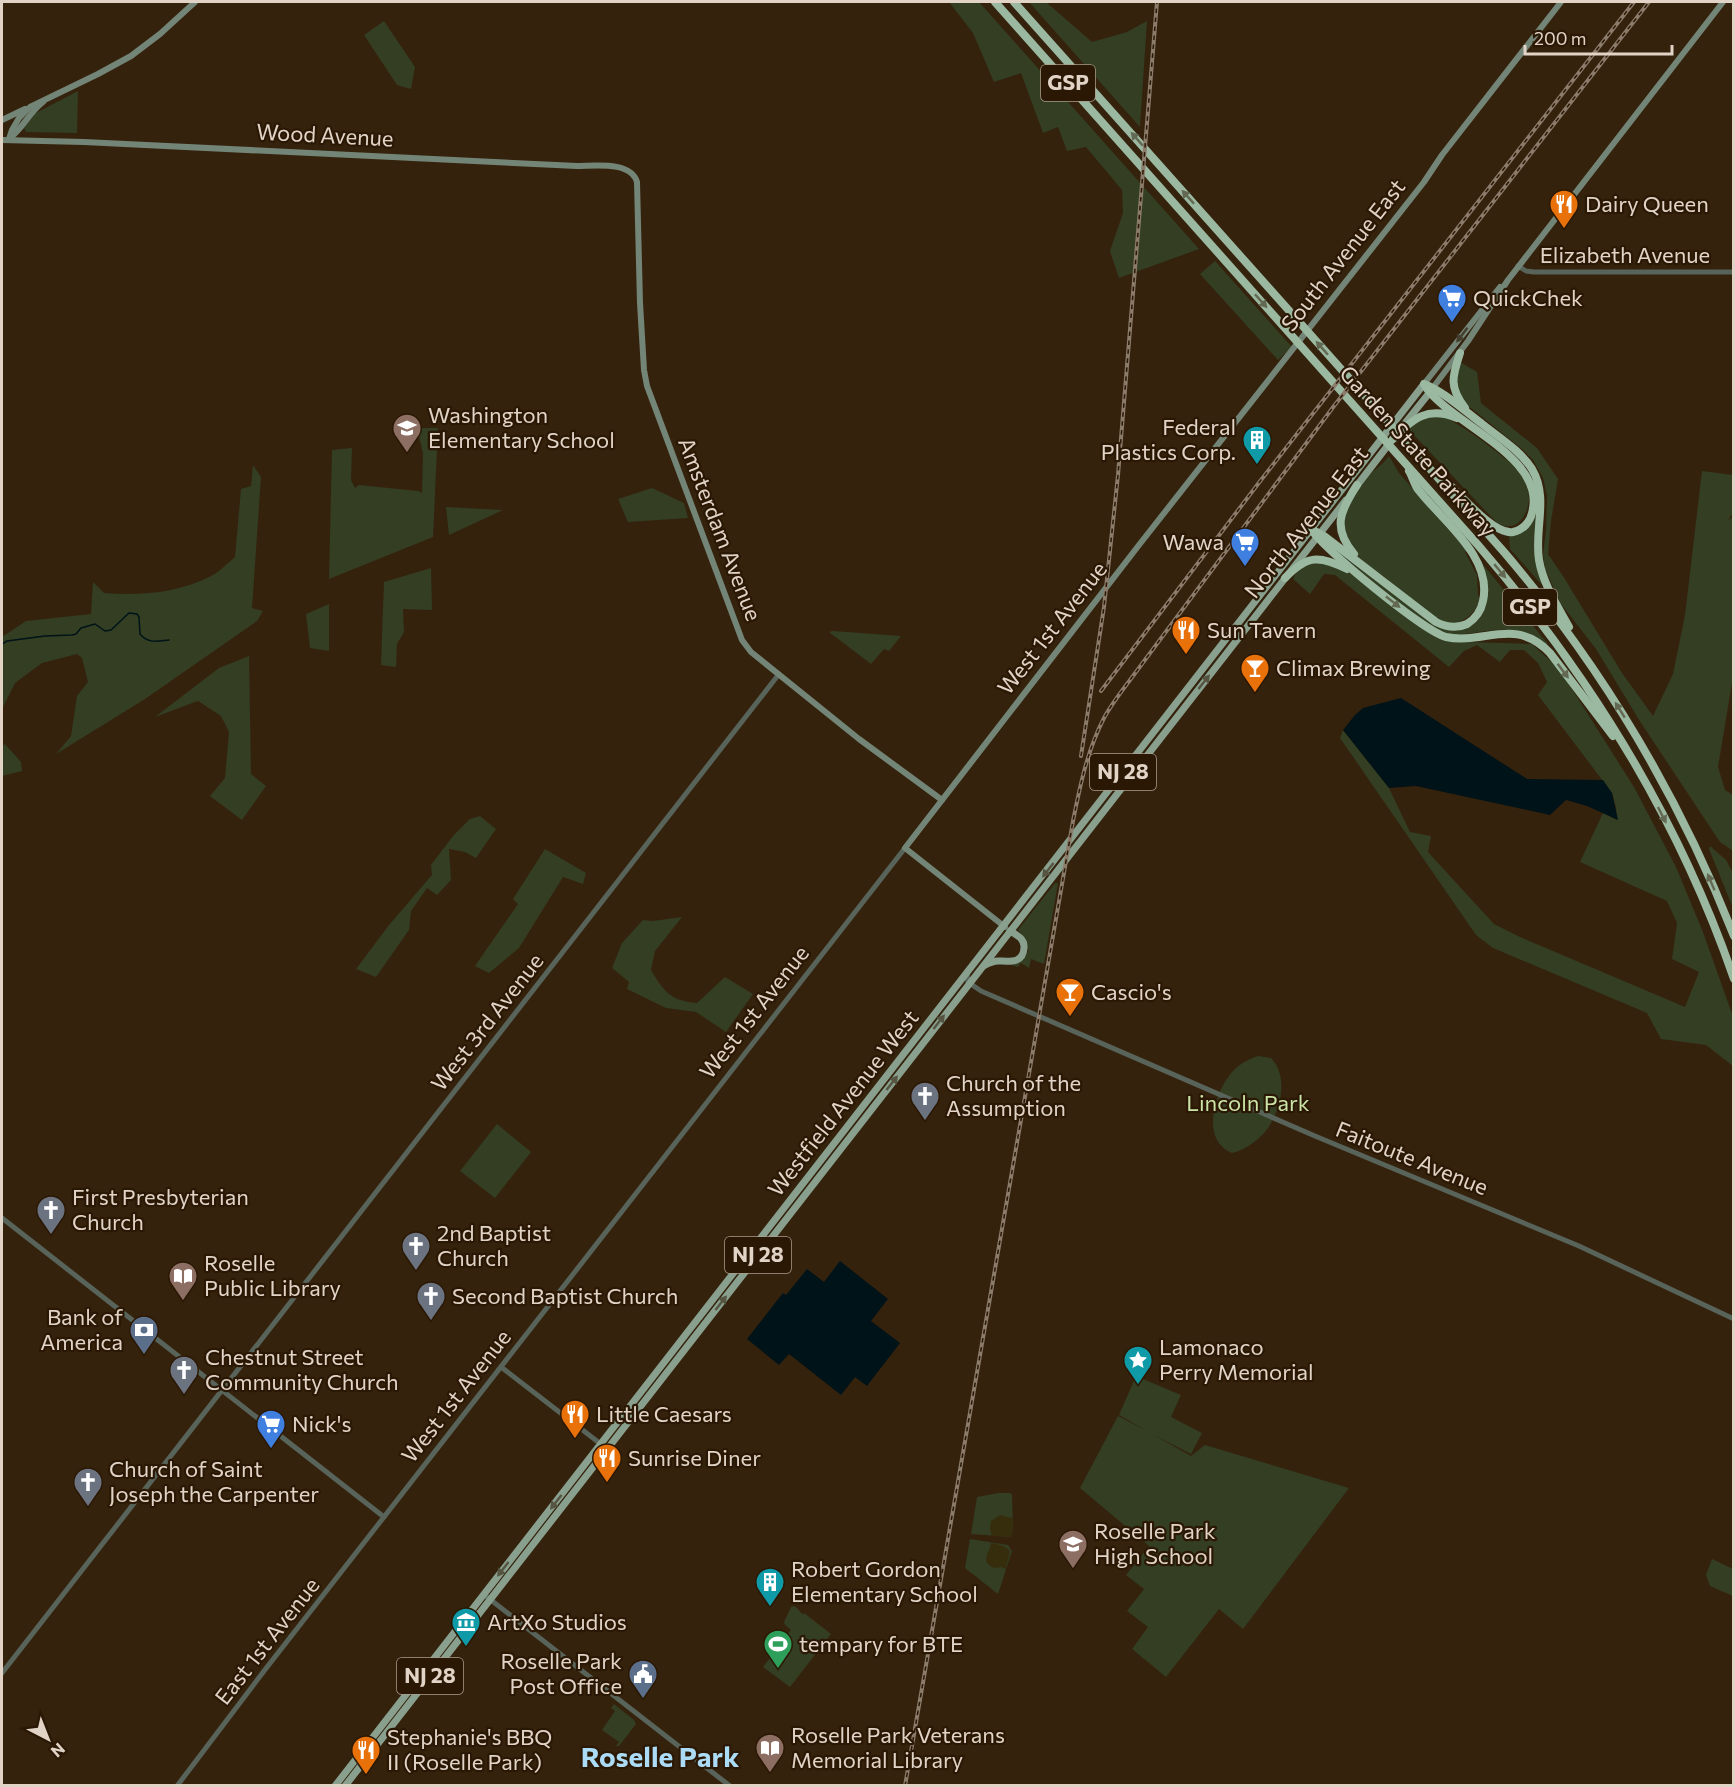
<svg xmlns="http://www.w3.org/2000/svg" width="1735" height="1787" viewBox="0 0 1735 1787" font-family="Commissioner,sans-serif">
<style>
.green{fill:#333e22}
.sand{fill:#362d0d}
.water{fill:#001318}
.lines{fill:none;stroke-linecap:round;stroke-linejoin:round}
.stream{stroke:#001318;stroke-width:1.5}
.tertiary{stroke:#58635a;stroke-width:5}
.secondary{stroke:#738577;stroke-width:6}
.primary{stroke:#88a08d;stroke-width:7}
.motorway{stroke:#9bb8a1;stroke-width:8}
.rail-casing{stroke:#8b7b6a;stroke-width:4}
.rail{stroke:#2b1804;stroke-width:1.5;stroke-dasharray:4.5;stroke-linecap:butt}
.oneway{fill:#636852}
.oneway2{fill:#443e2c}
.oneway3{fill:#555542}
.labels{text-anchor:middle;stroke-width:4.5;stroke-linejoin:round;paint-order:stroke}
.shield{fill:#2b1804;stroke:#aa9c8c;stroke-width:1.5}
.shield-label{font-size:21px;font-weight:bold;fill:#e1d4c7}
.street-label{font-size:22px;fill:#e1d4c7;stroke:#2b1804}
.poi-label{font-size:22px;fill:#e1d4c7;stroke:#2b1804;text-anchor:start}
.park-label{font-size:22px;fill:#cae3a7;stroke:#2b1804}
.district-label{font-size:28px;font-weight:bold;fill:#acdcf5;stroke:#2b1804}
</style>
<rect width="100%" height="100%" fill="#35220d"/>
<g class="green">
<polygon points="949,2 979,2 1199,249 1119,278 1110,251 1123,213 1122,190 1086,147 1067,151 1058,127 1043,133 1021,73 994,82 973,33"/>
<polygon points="1029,2 1046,2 1092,42 1127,32 1147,21 1140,127"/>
<polygon points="384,21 415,67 411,89 397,85 364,35"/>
<polygon points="78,91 77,133 26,132 24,128 34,114"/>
<polygon points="1215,261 1292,347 1278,360 1200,274"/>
<polygon points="1460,362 1477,372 1481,403 1537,448 1558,479 1551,521 1548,554 1563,576 1622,673 1653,716 1673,674 1685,615 1702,471 1733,475 1733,513 1728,520 1733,517 1733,677 1718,767 1725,790 1733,795 1733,851 1720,842 1641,723 1596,649 1561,604 1545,569 1543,555 1546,530 1547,496 1543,478 1533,460 1523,450 1466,404 1457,390 1457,368"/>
<path d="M1442,415C1463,427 1484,441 1503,457C1508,461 1513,464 1517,469C1523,476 1529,489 1529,499C1528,516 1516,534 1497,523L1408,429L1421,418Z"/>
<polygon points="417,428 438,428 433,537 329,579 332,450 352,448 351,480 355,488 359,485 418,491 422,493 423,453"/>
<path d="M1389,456L1399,473L1467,550L1465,552L1477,575L1478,595L1480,600C1475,611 1471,617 1459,622L1462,628L1481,614V562L1548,644L1546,645C1541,641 1535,636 1530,634C1511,626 1485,631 1465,634L1469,642L1532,644L1560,670L1634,787L1676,867L1703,932L1731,1011L1734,1017L1733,1066L1706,1045L1661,1039L1647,1013L1493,948L1476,935L1340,738L1343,730L1389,788L1410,832L1431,836L1428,852L1494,924L1520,937L1685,1007L1699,972L1672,959L1677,923L1667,901L1580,862L1603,813L1617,820L1616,807L1612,793L1538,695L1547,682L1538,663L1524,650H1510L1500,662L1477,645L1464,651L1449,667L1335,575L1324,574L1310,594L1293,579C1295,575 1297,569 1300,567C1325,547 1388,596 1408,610L1348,562L1324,541L1426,616L1403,592L1381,574L1372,572L1352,552L1340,521L1357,485L1383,463Z"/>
<path d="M253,465L261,477L252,608L263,611L257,621L145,699L56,754L71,736L77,696L88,682L82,658L77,654L42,663L15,683L2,709V637L26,621L91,614L93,582L104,593C140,596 177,593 209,577C218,573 227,564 235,557L241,489L251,486Z"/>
<polygon points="652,488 684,503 688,518 628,522 618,499"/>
<polygon points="446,507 503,510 449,535"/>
<polygon points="1536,515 1543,583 1541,584 1510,549 1509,536"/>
<polygon points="431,568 432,610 403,609 404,632 397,644 396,667 381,665 384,582"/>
<polygon points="329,604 329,651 310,648 306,614"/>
<polygon points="833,631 901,636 889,651 884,649 871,664 829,632"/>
<polygon points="249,656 251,774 266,786 242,820 210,796 225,778 229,732 221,716 198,701 155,717 219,668"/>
<polygon points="5,744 21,762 22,771 2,776 2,747"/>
<polygon points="480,816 496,829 476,858 465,852 449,849 451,880 437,895 427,888 411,911 409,930 376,977 356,969 389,925 432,875 431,865 453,836 470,819"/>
<polygon points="1710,846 1726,860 1733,873 1733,908 1709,849"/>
<polygon points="545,849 586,873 583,884 563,877 519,948 489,973 475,966 518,904 513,899"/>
<polygon points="1055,883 1058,883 1044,964 1031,959 1029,968 1021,963 1018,967 1011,965 1018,963 1028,952 1026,939 1018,930"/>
<path d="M682,917L655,951L651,970C664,992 671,1001 697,1003L725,977L753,994L726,1032L696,1012L666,1008L627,989L629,982L612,968L622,943L643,920L653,921Z"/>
<path d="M1258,1056L1271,1058C1290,1077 1280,1115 1264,1133C1256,1142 1244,1150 1232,1153C1199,1140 1215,1089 1234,1070C1241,1063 1249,1059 1258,1056Z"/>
<polygon points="497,1124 531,1152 495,1198 460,1171"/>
<polygon points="1136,1376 1181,1395 1171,1417 1202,1433 1191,1454 1154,1435 1191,1456 1205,1445 1349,1488 1243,1629 1219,1609 1166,1677 1132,1649 1148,1627 1127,1611 1144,1589 1126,1575 1149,1546 1080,1488 1118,1416 1147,1431 1119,1415"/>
<polygon points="998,1493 1010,1493 1012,1495 1013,1529 1011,1537 971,1534 977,1497"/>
<polygon points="970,1539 1008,1545 1012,1551 998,1594 965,1568"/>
<polygon points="1712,1559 1733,1569 1733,1596 1710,1586 1706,1575"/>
<polygon points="795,1606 803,1615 804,1613 831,1634 790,1687 763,1667 791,1630 785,1625 784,1622 791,1607"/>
<polygon points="614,1704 634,1720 636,1724 619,1746 616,1746 619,1742 602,1730 615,1711 611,1708"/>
</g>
<g class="sand">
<polygon points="1000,1515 1012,1518 1013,1529 1011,1537 992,1536 990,1529 991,1521"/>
<path d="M991,1543C998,1544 1006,1546 1010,1551L1006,1569L1001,1567L994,1568C979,1561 990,1553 991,1543Z"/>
</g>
<g class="water">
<polygon points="1401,698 1527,779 1603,780 1612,793 1618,820 1587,806 1566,800 1550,815 1416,786 1389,788 1343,730 1355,715 1363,708"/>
<polygon points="840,1261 888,1299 871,1321 900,1343 867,1386 855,1377 841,1395 789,1354 779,1365 747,1339 783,1293 786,1295 807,1269 824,1282"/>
</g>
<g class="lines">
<g class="stream">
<path d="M2,644L7,641L45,636L72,635L76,634L81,628L95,624L105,631L111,630L129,613L137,614L139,617L140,634C148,644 158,641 169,640"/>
<polyline points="2,679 2,691"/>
</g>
<g class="tertiary">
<polyline points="1518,266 1526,271 1534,272 1734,272"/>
<polyline points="967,973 968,982 981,991 1315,1136 1579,1246 1734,1319"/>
<polyline points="2,1218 384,1517"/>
<polyline points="501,1367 602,1445"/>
<polyline points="487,1597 730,1786"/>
<polyline points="2,1673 779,674"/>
<polyline points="177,1786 264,1671 905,848"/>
</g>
<g class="secondary">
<polyline points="2,120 25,109"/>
<path d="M10,138C23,128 28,114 43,102"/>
<polyline points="9,139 12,130 19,118 30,107 98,74 131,56 160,34 195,2"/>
<path d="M2,140L84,142L577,166C595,166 631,161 637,182L640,303L644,370L647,386L742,640L751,652L859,739L942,800"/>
<polyline points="1424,384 1500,287"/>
<polyline points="1432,389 1468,341 1508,280 1723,2"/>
<polyline points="1005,927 905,848 1139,545 1424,182 1442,155 1561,2"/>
</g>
<g class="primary">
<polyline points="1402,427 1430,392"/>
<polyline points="1355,488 1392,440"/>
<path d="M985,965C989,963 993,961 998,961C1009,961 1023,964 1024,948C1025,939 1017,935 1010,931"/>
<polyline points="335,1786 1424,384"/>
<polyline points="345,1786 1346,500"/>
</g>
<g class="motorway">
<path d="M995,2L1478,545C1588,673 1679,819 1734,979"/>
<path d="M1014,2L1504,552C1602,667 1679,796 1734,936"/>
<path d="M1460,353C1452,377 1449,387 1465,408"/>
<path d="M1424,384C1443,391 1465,411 1481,423C1498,437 1520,450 1532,469C1549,498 1534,529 1539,560C1543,584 1557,605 1569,627"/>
<path d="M1425,386C1450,424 1548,457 1532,513C1530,522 1523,530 1513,532C1495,535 1465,500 1452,487"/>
<path d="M1393,439C1413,418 1428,406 1457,418"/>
<path d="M1311,529C1323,549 1425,632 1446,637C1484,645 1515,616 1550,653L1613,736"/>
<path d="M1311,529L1324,536L1436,622C1446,627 1456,629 1467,624C1475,619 1481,611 1483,601C1493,556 1441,520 1417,488C1414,483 1412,476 1409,471"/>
<path d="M1354,554C1332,528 1340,511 1357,485"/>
<path d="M1285,578C1307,555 1319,555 1347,569"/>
</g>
<g class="rail-casing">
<g id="rail">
<polyline points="1101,691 1261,480 1634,2"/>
<polyline points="1081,756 1104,607 1118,475 1157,2"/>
<path d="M905,1786L1073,821C1080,786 1087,751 1104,718C1111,705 1121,692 1130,680L1334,406L1649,2"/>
</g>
</g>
<use href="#rail" class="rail"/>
</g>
<defs><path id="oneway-solid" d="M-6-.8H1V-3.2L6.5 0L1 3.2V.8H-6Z" transform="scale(1.5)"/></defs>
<g class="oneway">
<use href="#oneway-solid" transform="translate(1137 139) rotate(-131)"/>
<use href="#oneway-solid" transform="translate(1188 197) rotate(-132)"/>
<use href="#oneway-solid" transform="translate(1261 301) rotate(48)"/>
<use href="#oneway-solid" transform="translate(1322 348) rotate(-131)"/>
<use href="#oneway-solid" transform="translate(1500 571) rotate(50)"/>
<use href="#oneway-solid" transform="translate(1393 602) rotate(38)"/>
<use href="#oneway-solid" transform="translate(1563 671) rotate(53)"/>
<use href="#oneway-solid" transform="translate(1620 710) rotate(-122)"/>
<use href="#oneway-solid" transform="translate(1662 815) rotate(63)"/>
<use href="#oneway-solid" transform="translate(1711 882) rotate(-113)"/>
</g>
<use class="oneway2" href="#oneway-solid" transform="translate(1462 335) rotate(127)"/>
<g class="oneway3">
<use href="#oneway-solid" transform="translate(1204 682) rotate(-52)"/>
<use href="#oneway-solid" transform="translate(1048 870) rotate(128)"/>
<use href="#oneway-solid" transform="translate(939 1022) rotate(-52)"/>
<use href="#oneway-solid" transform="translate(892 1083) rotate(-52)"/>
<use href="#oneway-solid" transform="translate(721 1303) rotate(-52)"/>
<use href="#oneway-solid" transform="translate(556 1502) rotate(128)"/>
<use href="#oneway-solid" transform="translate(503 1569) rotate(128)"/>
</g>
<defs>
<g id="restaurant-pin" transform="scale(1.5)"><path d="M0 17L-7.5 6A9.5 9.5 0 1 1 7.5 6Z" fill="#e8710a" stroke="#2b1804"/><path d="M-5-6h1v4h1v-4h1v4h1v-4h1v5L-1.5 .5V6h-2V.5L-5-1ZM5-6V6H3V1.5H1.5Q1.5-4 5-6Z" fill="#fff"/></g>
<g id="supermarket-pin" transform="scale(1.5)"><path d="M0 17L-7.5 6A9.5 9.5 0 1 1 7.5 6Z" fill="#3f7fe0" stroke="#2b1804"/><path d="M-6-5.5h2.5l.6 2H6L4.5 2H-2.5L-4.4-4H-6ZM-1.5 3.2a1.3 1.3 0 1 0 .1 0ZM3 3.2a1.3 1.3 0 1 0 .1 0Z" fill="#fff"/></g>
<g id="school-pin" transform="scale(1.5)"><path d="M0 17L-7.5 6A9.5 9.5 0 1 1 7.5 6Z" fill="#8d6e63" stroke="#2b1804"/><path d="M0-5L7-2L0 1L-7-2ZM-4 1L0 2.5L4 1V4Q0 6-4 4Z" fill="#fff"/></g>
<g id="building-pin" transform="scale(1.5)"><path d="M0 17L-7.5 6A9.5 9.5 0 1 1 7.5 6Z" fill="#0f9aa8" stroke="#2b1804"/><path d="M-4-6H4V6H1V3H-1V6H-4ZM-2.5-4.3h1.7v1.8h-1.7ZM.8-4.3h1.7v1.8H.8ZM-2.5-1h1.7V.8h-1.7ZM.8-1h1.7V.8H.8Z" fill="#fff"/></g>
<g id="bar-pin" transform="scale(1.5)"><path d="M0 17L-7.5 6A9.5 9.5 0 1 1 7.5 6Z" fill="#e8710a" stroke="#2b1804"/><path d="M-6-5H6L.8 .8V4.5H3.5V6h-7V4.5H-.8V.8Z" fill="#fff"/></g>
<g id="church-pin" transform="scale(1.5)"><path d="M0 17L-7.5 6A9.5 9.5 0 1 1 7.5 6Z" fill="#6b7280" stroke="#2b1804"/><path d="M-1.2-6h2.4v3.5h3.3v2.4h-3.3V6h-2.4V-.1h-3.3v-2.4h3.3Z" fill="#fff"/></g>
<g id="library-pin" transform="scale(1.5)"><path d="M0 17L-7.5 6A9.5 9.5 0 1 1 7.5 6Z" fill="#8d6e63" stroke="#2b1804"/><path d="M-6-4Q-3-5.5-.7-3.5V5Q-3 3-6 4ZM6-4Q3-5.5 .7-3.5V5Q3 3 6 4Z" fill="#fff"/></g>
<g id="bank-pin" transform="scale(1.5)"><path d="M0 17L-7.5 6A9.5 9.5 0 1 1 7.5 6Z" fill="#5c6f8a" stroke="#2b1804"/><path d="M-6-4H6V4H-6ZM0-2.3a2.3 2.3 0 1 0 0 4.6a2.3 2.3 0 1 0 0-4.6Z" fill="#fff"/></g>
<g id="sight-pin" transform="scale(1.5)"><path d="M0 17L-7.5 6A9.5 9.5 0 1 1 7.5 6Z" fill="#0f9aa8" stroke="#2b1804"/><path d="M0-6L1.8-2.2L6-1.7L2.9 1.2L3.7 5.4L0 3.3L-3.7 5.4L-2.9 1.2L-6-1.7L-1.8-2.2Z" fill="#fff"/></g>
<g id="museum-pin" transform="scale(1.5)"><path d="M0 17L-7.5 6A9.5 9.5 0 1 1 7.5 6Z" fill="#0f9aa8" stroke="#2b1804"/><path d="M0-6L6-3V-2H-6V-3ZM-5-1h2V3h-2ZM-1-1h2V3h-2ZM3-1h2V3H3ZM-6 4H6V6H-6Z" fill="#fff"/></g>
<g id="stadium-pin" transform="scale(1.5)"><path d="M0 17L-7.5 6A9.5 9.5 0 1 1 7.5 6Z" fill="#2e9e5b" stroke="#2b1804"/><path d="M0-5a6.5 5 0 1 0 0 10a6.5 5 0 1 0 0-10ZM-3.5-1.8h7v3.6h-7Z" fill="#fff"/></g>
<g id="civic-pin" transform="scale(1.5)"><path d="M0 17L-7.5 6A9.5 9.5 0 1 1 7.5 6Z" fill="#5c6f8a" stroke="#2b1804"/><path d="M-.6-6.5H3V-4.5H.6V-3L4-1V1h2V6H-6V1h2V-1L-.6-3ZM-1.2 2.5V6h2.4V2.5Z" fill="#fff"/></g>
</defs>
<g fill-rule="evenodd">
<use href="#restaurant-pin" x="1564" y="204"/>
<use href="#supermarket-pin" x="1452" y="298"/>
<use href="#school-pin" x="407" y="428"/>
<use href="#building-pin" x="1257" y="440"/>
<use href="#supermarket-pin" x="1245" y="542"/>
<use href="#restaurant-pin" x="1186" y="630"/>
<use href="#bar-pin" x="1255" y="668"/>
<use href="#bar-pin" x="1070" y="992"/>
<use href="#church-pin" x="925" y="1096"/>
<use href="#church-pin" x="51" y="1210"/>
<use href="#church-pin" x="416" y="1246"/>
<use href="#library-pin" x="183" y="1276"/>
<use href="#church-pin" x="431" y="1296"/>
<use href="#bank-pin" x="144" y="1330"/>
<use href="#sight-pin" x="1138" y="1360"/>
<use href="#church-pin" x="184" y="1370"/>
<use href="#restaurant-pin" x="575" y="1414"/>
<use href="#supermarket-pin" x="271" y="1424"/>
<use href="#restaurant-pin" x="607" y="1458"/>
<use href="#church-pin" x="88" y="1482"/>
<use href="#school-pin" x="1073" y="1544"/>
<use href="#building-pin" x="770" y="1582"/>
<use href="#museum-pin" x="466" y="1622"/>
<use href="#stadium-pin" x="778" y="1644"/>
<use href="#civic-pin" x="643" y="1674"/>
<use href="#library-pin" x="770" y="1748"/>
<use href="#restaurant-pin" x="366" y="1750"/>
</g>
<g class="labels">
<g class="shield">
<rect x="1041" y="65" width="54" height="36" rx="4.5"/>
<rect x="1503" y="589" width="54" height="36" rx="4.5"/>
<rect x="1090" y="754" width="66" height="36" rx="4.5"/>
<rect x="725" y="1237" width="66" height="36" rx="4.5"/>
<rect x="397" y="1658" width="66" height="36" rx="4.5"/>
</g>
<g class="shield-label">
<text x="1068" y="90">GSP</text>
<text x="1530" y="614">GSP</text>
<text x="1123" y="779">NJ 28</text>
<text x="758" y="1262">NJ 28</text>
<text x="430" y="1683">NJ 28</text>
</g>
<g class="street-label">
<text transform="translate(325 135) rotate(3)" y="8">Wood Avenue</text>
<text transform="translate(1343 255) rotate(-52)" y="8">South Avenue East</text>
<text x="1625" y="263">Elizabeth Avenue</text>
<text transform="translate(1418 451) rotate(48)" y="8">Garden State Parkway</text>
<text transform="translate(1306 522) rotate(-52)" y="8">North Avenue East</text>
<text transform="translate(720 529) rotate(69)" y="8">Amsterdam Avenue</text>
<text transform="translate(1052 628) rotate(-52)" y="8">West 1st Avenue</text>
<text transform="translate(754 1012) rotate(-52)" y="8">West 1st Avenue</text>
<text transform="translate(487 1022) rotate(-52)" y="8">West 3rd Avenue</text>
<text transform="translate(843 1103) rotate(-52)" y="8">Westfield Avenue West</text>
<text transform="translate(1412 1158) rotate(22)" y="8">Faitoute Avenue</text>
<text transform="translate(456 1396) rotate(-52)" y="8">West 1st Avenue</text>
<text transform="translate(267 1641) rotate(-52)" y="8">East 1st Avenue</text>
</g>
<g class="poi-label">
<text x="1585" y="212">Dairy Queen</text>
<text x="1473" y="306">QuickChek</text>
<text x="428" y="423">Washington<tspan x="428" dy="25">Elementary School</tspan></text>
<text x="1236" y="435" text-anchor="end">Federal<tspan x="1236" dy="25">Plastics Corp.</tspan></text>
<text x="1224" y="550" text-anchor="end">Wawa</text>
<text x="1207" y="638">Sun Tavern</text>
<text x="1276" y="676">Climax Brewing</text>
<text x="1091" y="1000">Cascio's</text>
<text x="946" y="1091">Church of the<tspan x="946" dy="25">Assumption</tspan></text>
<text x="72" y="1205">First Presbyterian<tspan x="72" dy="25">Church</tspan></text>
<text x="437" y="1241">2nd Baptist<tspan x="437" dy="25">Church</tspan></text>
<text x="204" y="1271">Roselle<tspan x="204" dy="25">Public Library</tspan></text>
<text x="452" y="1304">Second Baptist Church</text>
<text x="123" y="1325" text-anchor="end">Bank of<tspan x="123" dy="25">America</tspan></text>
<text x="1159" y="1355">Lamonaco<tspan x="1159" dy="25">Perry Memorial</tspan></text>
<text x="205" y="1365">Chestnut Street<tspan x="205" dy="25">Community Church</tspan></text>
<text x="596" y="1422">Little Caesars</text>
<text x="292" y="1432">Nick's</text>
<text x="628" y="1466">Sunrise Diner</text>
<text x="109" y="1477">Church of Saint<tspan x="109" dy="25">Joseph the Carpenter</tspan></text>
<text x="1094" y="1539">Roselle Park<tspan x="1094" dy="25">High School</tspan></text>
<text x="791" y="1577">Robert Gordon<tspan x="791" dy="25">Elementary School</tspan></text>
<text x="487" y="1630">ArtXo Studios</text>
<text x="799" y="1652">tempary for BTE</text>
<text x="622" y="1669" text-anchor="end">Roselle Park<tspan x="622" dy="25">Post Office</tspan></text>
<text x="791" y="1743">Roselle Park Veterans<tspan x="791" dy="25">Memorial Library</tspan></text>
<text x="387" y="1745">Stephanie's BBQ<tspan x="387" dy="25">II (Roselle Park)</tspan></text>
</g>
<g class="park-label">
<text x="1248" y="1111">Lincoln Park</text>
</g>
<g class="district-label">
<text x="660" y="1767">Roselle Park</text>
</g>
</g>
<rect width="1735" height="1787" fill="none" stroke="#e1d4c7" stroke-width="6"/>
<g transform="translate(48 1739) rotate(138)" stroke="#2b1804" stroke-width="4.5" paint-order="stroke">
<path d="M0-4.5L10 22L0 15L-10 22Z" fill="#e1d4c7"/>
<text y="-9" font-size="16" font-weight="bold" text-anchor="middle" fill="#e1d4c7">N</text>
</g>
<path d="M1525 45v9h147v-9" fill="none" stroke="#e1d4c7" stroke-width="3"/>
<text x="1534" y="45" font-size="18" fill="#e1d4c7" stroke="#2b1804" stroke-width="4.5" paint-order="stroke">200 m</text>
</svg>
